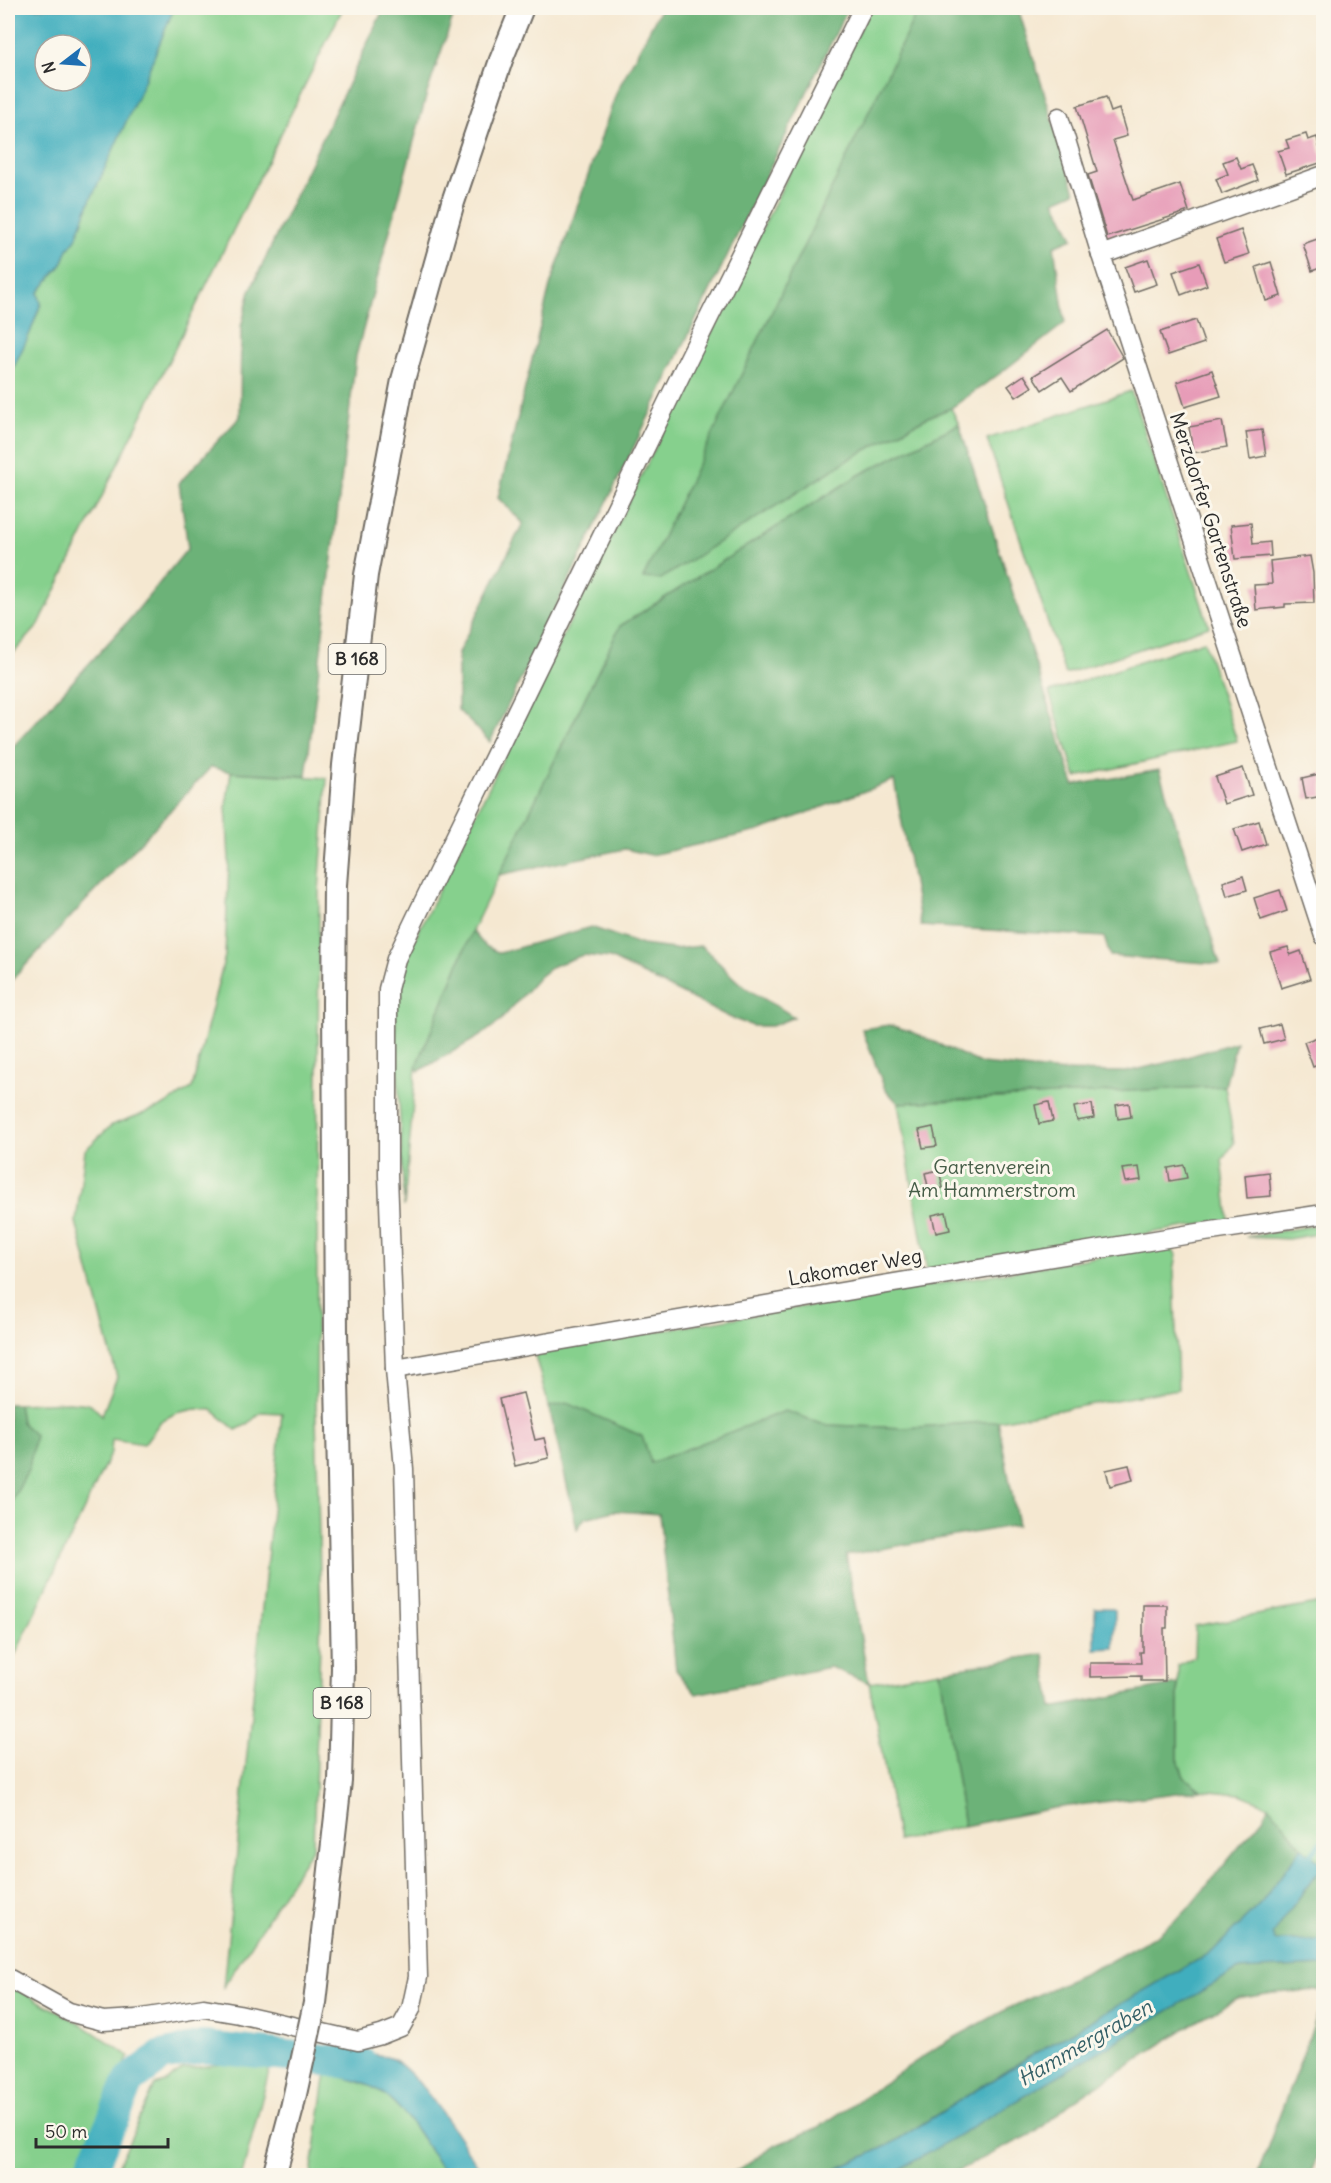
<svg xmlns="http://www.w3.org/2000/svg" width="1331" height="2183" viewBox="0 0 1331 2183" font-family="Delius,sans-serif">
<style>
.green{fill:#86d08d;stroke:#587e5c;stroke-width:1.5}
.forest{fill:#6cb278;stroke:#4c6e52;stroke-width:1.5}
.water{fill:#40aebe;stroke:#366c74;stroke-width:1.5;fill-rule:evenodd}
.lines{fill:none;stroke-linecap:round;stroke-linejoin:round}
.stream{stroke:#40aebe;stroke-width:5}
.river{stroke:#40aebe;stroke-width:32}
.building{fill:#e79cb8}
.minor-casing{stroke:#726d65;stroke-width:21}
.major-casing{stroke:#726d65;stroke-width:26}
.minor{stroke:#fff;stroke-width:18}
.major{stroke:#fff;stroke-width:22}
.major-bridge-casing{stroke:#726d65;stroke-width:26;stroke-linecap:butt}
.major-bridge{stroke:#fff;stroke-width:22}
.labels{text-anchor:middle;stroke-width:6;stroke-linejoin:round;paint-order:stroke}
.shield{fill:#fbf7ec;stroke:#696865;stroke-width:1.5}
.shield-label{font-size:18px;font-weight:bold;fill:#2b2b2b}
.street-label{font-size:20px;fill:#2b2b2b;stroke:#fbf7ec}
.park-label{font-size:20px;fill:#465d48;stroke:#fbf7ec}
.water-label{font-size:21px;font-style:italic;fill:#335f66;stroke:#fbf7ec}
</style>
<rect width="100%" height="100%" fill="#fbf7ec"/>
<filter id="ink" filterUnits="userSpaceOnUse"><feTurbulence type="fractalNoise" baseFrequency=".0167" numOctaves="2"/><feDisplacementMap in="SourceGraphic" scale="12" xChannelSelector="R" yChannelSelector="G"/><feConvolveMatrix kernelMatrix="1 2 1 2 8 2 1 2 1" color-interpolation-filters="sRGB"/></filter>
<filter id="wash" filterUnits="userSpaceOnUse"><feTurbulence type="fractalNoise" baseFrequency=".008" numOctaves="4" result="noise"/><feDisplacementMap in="SourceGraphic" scale="24" xChannelSelector="R" yChannelSelector="G"/><feGaussianBlur stdDeviation="1.35" result="paint"/><feColorMatrix in="noise" values="0 0 0 0 0 0 0 0 0 0 0 0 0 0 0 0 0 1.4 0 .05"/><feComposite in="paint" operator="in"/></filter>
<g filter="url(#wash)">
<rect width="100%" height="100%" fill="#f5e8d1"/>
<g class="green">
<polygon points="174,8 343,8 38,626 8,659 8,379 30,333 41,304 38,293 62,264 68,249 76,239 89,203 140,91"/>
<polygon points="870,8 919,8 851,458 928,417 951,408 959,424 859,475 620,626 472,931 416,1068 404,1207 394,991 405,959"/>
<polygon points="1131,391 1209,626 1065,674 987,439"/>
<polygon points="1204,641 1237,741 1076,777 1049,692"/>
<polygon points="231,772 327,778 319,892 316,1414 321,1614 313,1847 223,1988 282,1413 261,1412 248,1424 236,1430 212,1410 196,1409 176,1413 161,1421 144,1444 112,1439 111,1452 8,1670 8,1509 29,1468 18,1404 69,1402 90,1404 102,1415 117,1377 76,1222 85,1150 112,1125 161,1107 192,1088 225,956 229,860 226,806"/>
<polygon points="1225,1086 1234,1143 1222,1160 1229,1220 927,1270 898,1103"/>
<polygon points="1323,1224 1323,1233 1288,1239 1246,1237"/>
<polygon points="1168,1245 1177,1255 1174,1270 1178,1389 998,1421 905,1428 827,1425 785,1411 651,1463 567,1403 549,1407 534,1352"/>
<polygon points="1323,1603 1323,1865 1302,1847 1269,1806 1240,1794 1201,1790 1184,1777 1178,1760 1178,1665 1194,1657 1195,1626"/>
<polygon points="940,1671 964,1826 898,1841 869,1683"/>
<polygon points="8,1984 81,2024 129,2056 75,2175 8,2175"/>
<polygon points="239,2062 271,2064 242,2175 114,2175 155,2085 166,2082 183,2069"/>
<path d="M326,2072C343,2078 365,2081 379,2091C405,2106 429,2150 445,2175L311,2176Z"/>
</g>
<g class="forest">
<polygon points="384,8 456,8 427,93 356,356 306,776 231,772 211,767 8,984 8,752 130,619 188,548 179,483 240,417 241,327 250,291"/>
<polygon points="661,8 848,8 490,742 458,710 458,653 523,523 498,498 550,286 617,91"/>
<polygon points="919,8 1018,8 1075,192 1055,201 1073,238 1054,246 1065,323 1002,372 951,408 928,417 851,458 661,579 643,578"/>
<polygon points="959,424 1074,785 1159,770 1220,964 1110,956 1104,937 921,926 894,780 759,831 651,855 625,849 499,875 620,626 859,475"/>
<path d="M591,927L642,945L674,949L701,946C716,957 726,973 742,985C758,997 777,1005 794,1017L772,1026H753L731,1018L610,958L583,955L553,966L539,977L500,1021L482,1035L419,1071L416,1068L472,931L485,946L500,953Z"/>
<polygon points="889,1025 910,1031 982,1064 1053,1071 1126,1072 1174,1061 1236,1042 1225,1086 898,1103 885,1089 862,1029"/>
<polygon points="567,1403 642,1436 651,1463 785,1411 827,1425 905,1428 998,1421 1018,1525 846,1555 869,1683 830,1667 696,1694 676,1670 659,1514 614,1511 585,1518 577,1529 549,1407"/>
<polygon points="8,1404 18,1404 21,1422 35,1435 29,1468 8,1509"/>
<polygon points="1044,1654 1052,1708 1178,1684 1178,1760 1184,1777 1201,1790 1054,1808 964,1826 940,1671"/>
<polygon points="1269,1806 1302,1847 1262,1902 1213,1951 1035,2053 889,2145 824,2175 728,2176 774,2146 819,2127 939,2046 1007,2009 1107,1963 1157,1935 1186,1911 1263,1818"/>
<polygon points="1323,1865 1323,1941 1275,1941 1272,1934"/>
<polygon points="1323,1966 1323,1995 1319,1990 1273,1993 1237,1999 1198,2020 1072,2102 1036,2132 949,2175 888,2176 1237,1970"/>
<polygon points="1323,2001 1323,2141 1310,2175 1257,2175"/>
</g>
<g class="water">
<path d="M8,8H174L140,91L89,203L76,239L68,249L62,264L38,293L41,303L30,333L8,379ZM45,45H81V81H45Z"/>
<polygon points="1095,1608 1113,1608 1115,1610 1114,1648 1095,1649"/>
<polygon points="1302,1847 1323,1865 1272,1934 1275,1941 1323,1941 1323,1966 1237,1970 894,2173 888,2176 824,2175 889,2145 1035,2053 1213,1951 1262,1902"/>
<path d="M331,2049C348,2052 375,2052 390,2058C419,2070 464,2147 484,2175H445C429,2150 405,2106 379,2091C365,2081 343,2078 326,2072Z"/>
</g>
<g class="lines">
<polyline class="stream" points="1308,1859 1324,1839"/>
<polyline class="river" points="88,2176 130,2080 162,2056 203,2047 362,2064"/>
</g>
<g id="blocks">
<g class="building">
<polygon points="1106,97 1111,112 1119,109 1127,136 1113,140 1133,200 1180,184 1189,211 1107,237 1088,175 1097,172 1077,106"/>
<polygon points="1306,134 1308,140 1317,137 1323,162 1286,174 1278,151 1289,148 1286,140"/>
<polygon points="1236,157 1241,169 1252,165 1258,180 1222,194 1216,179 1228,174 1223,162"/>
<polygon points="1241,230 1249,254 1224,262 1216,239"/>
<polygon points="1323,237 1323,267 1312,271 1303,244"/>
<polygon points="1148,259 1157,284 1134,292 1125,267"/>
<polygon points="1271,262 1281,296 1266,301 1256,267"/>
<polygon points="1199,263 1207,285 1181,295 1173,272"/>
<polygon points="1196,320 1204,343 1168,355 1160,332"/>
<polygon points="1107,330 1123,358 1071,391 1062,377 1042,390 1033,376"/>
<polygon points="1212,370 1221,396 1185,407 1177,382"/>
<polygon points="1024,375 1032,387 1016,397 1008,386"/>
<polygon points="1222,421 1227,447 1193,453 1189,427"/>
<polygon points="1262,430 1266,456 1250,459 1246,432"/>
<polygon points="1251,523 1253,544 1270,542 1271,556 1235,559 1231,525"/>
<polygon points="1310,556 1313,573 1314,603 1285,604 1285,607 1256,610 1254,585 1272,584 1270,561"/>
<polygon points="1243,768 1252,795 1224,804 1215,777"/>
<polygon points="1323,773 1323,796 1306,799 1302,778"/>
<polygon points="1259,821 1266,844 1242,852 1234,829"/>
<polygon points="1243,876 1247,890 1227,896 1223,882"/>
<polygon points="1280,890 1287,911 1261,920 1254,898"/>
<polygon points="1288,947 1290,955 1301,951 1310,979 1281,988 1270,952"/>
<polygon points="1280,1024 1284,1039 1264,1044 1260,1029"/>
<polygon points="1323,1035 1323,1063 1313,1067 1304,1042"/>
<polygon points="1049,1102 1053,1121 1039,1124 1035,1105"/>
<polygon points="1129,1103 1131,1117 1118,1119 1116,1105"/>
<polygon points="1092,1104 1094,1118 1077,1121 1074,1107"/>
<polygon points="933,1127 937,1146 923,1148 919,1130"/>
<polygon points="1184,1165 1187,1178 1170,1181 1168,1168"/>
<polygon points="1139,1167 1141,1180 1125,1182 1122,1169"/>
<polygon points="939,1170 943,1188 929,1191 925,1173"/>
<polygon points="1269,1172 1271,1196 1247,1198 1245,1175"/>
<polygon points="946,1212 950,1230 936,1233 932,1215"/>
<polygon points="523,1393 535,1440 544,1438 549,1458 515,1466 499,1399"/>
<polygon points="1129,1465 1133,1480 1110,1486 1106,1470"/>
<polygon points="1143,1605 1167,1605 1167,1628 1164,1628 1165,1681 1141,1681 1141,1676 1090,1677 1090,1663 1141,1663 1140,1652 1143,1652"/>
</g>
</g>
</g>
<g filter="url(#ink)">
<use href="#blocks" fill-opacity="0" stroke="#726d65" stroke-width="1.5"/>
<g class="lines">
<g class="minor-casing">
<g id="minor">
<polyline points="1059,117 1101,255 1324,936"/>
<polyline points="1101,255 1324,175"/>
<polyline points="395,1369 876,1286 1185,1235 1324,1214"/>
<polyline points="8,1978 69,2012 103,2021 136,2019 204,2008 239,2014 358,2041 381,2035 401,2027 411,2009 418,1977 404,1469 395,1369 388,1175 388,989 396,959 419,911 689,358 863,8"/>
</g>
</g>
<g class="major-casing">
<g id="major">
<polyline points="315,2003 340,1781 343,1668 336,1332 334,1004 335,885 344,765 366,575 403,380 453,202 501,60 522,8"/>
<polyline points="274,2176 292,2108"/>
</g>
</g>
<use href="#minor" class="minor"/>
<use href="#major" class="major"/>
<g class="major-bridge-casing">
<polyline id="major-bridge" points="292,2108 315,2003"/>
</g>
<use href="#major-bridge" class="major-bridge"/>
</g>
</g>
<g class="labels">
<g class="shield">
<rect x="328.5" y="644" width="57" height="30" rx="4.5"/>
<rect x="313.5" y="1688" width="57" height="30" rx="4.5"/>
</g>
<g class="shield-label">
<text x="357" y="665">B 168</text>
<text x="342" y="1709">B 168</text>
</g>
<g class="street-label">
<text transform="translate(1211 520) rotate(72)" y="7">Merzdorfer Gartenstraße</text>
<text transform="translate(855 1267) rotate(-10)" y="7">Lakomaer Weg</text>
</g>
<g class="park-label">
<text x="992" y="1174">Gartenverein<tspan x="992" dy="23">Am Hammerstrom</tspan></text>
</g>
<g class="water-label">
<text transform="translate(1085 2043) rotate(-30)" y="7">Hammergraben</text>
</g>
</g>
<rect width="1331" height="2183" fill="none" stroke="#fbf7ec" stroke-width="30"/>
<g transform="translate(63 63) rotate(253)"><circle r="28" fill="#fbf7ec" stroke="#a8a59f" stroke-width="1.5"/>
<path d="M0-4.5L10 22L0 15L-10 22Z" fill="#1f6fb2"/>
<text y="-9" font-size="16" font-weight="bold" text-anchor="middle" fill="#2b2b2b">N</text>
</g>
<path d="M36 2138v9h132v-9" fill="none" stroke="#2b2b2b" stroke-width="3"/>
<text x="45" y="2138" font-size="18" fill="#2b2b2b" stroke="#fbf7ec" stroke-width="4.5" paint-order="stroke">50 m</text>
</svg>
